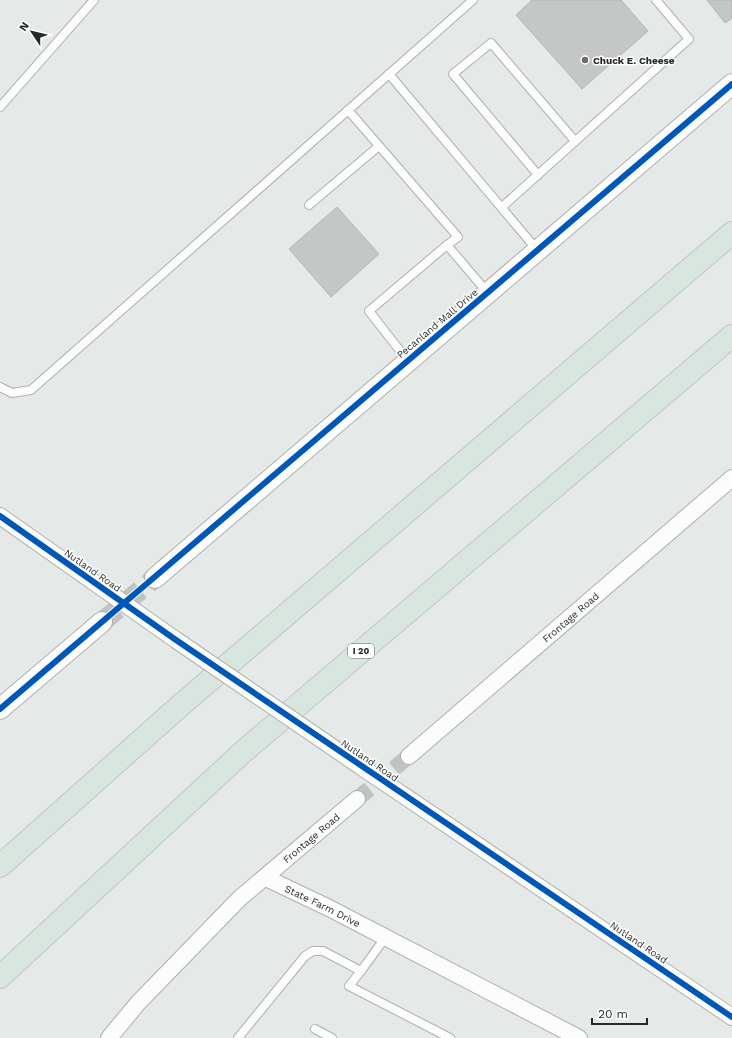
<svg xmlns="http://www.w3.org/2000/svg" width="732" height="1038" viewBox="0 0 732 1038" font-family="'Work Sans',sans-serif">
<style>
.building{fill:#c5c7c6;stroke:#b3b6b4}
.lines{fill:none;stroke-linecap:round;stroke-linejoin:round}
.minor-tunnel{stroke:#bfc3c1;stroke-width:16;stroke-dasharray:16 8;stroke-linecap:butt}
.tertiary-tunnel{stroke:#bfc3c1;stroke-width:20;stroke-dasharray:20 10;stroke-linecap:butt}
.service-casing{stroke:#adb0ae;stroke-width:10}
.minor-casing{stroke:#adb0ae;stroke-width:18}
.tertiary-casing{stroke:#adb0ae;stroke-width:22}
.motorway-casing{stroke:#c2c4c3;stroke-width:24}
.service{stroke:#fbfcfb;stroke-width:8}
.minor{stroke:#fbfcfb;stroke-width:16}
.tertiary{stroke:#fbfcfb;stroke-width:20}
.motorway{stroke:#d9e6e0;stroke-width:22}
.minor-bridge-casing{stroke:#adb0ae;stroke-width:18;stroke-linecap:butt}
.minor-bridge{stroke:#fbfcfb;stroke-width:16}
.cycleway-casing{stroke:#fff;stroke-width:8}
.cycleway{stroke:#0057b8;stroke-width:6}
.poi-dot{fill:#6a6d6c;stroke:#fff;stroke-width:1.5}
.labels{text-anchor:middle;stroke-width:3;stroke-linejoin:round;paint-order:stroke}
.shield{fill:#fff;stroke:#686a69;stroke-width:1}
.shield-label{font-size:9px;font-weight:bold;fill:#272a29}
.poi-label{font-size:10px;font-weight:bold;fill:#272a29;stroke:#fff;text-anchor:start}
.street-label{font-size:10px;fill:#272a29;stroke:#fff}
</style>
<rect width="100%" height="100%" fill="#e5e9e7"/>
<g class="building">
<polygon points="532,0 621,0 648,31 582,89 516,15"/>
<polygon points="707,0 732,0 732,18 725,23"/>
<polygon points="337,207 379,254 331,297 289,249"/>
</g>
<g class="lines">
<polyline class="minor-tunnel" points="357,799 409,756"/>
<polyline class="tertiary-tunnel" points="102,622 155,578"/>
<g class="service-casing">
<g id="service">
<polyline points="389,74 538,251"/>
<polyline points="0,107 94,0"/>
<polyline points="348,110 458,237 447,245"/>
<polyline points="538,175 453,74 491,43 575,141"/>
<polyline points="309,205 379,146"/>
<polyline points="502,207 689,39 656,0"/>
<polyline points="408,361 369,311 447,245 487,292"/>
<polyline points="0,387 12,393 31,390 473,0"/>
<polyline points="361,971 349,986 450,1038"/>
<polyline points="315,1029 332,1038"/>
<polyline points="238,1038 305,956 313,951 323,951 361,971 385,938"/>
</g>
</g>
<g class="minor-casing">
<g id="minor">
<polyline points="0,516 176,640"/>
<path id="s1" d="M409,756L732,478"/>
<polyline points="360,766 732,1017"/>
<path id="s2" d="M266,878L329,908L579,1038"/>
<path id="s3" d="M109,1038L138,1003L240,898L357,799"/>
</g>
</g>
<g class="tertiary-casing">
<g id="tertiary">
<polyline points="155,578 732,84"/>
<polyline points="0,709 102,622"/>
</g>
</g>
<g class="motorway-casing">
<g id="motorway">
<polyline points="0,866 182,704 732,233"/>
<polyline points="0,977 244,751 732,336"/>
</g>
</g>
<use href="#service" class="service"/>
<use href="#minor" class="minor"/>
<use href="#tertiary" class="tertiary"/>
<use href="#motorway" class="motorway"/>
<g class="minor-bridge-casing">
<polyline id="minor-bridge" points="176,640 360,766"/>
</g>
<use href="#minor-bridge" class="minor-bridge"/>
<g class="cycleway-casing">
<g id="cycleway">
<polyline points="0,516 176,640 732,1017"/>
<polyline points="0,709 732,84"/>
</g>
</g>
<use href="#cycleway" class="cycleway"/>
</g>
<circle class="poi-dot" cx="585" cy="60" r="4"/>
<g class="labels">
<rect class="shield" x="348" y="644" width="26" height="14" rx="3"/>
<g class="shield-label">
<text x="361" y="654">I 20</text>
</g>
<g class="poi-label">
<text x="593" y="64">Chuck E. Cheese</text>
</g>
<g class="street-label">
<text transform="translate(437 323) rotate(-40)" y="4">Pecanland Mall Drive</text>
<text transform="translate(93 570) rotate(35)" y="4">Nutland Road</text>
<text dy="4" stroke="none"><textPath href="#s1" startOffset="213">Frontage Road</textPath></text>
<text transform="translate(370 760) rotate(34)" y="4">Nutland Road</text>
<text dy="4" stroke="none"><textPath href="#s3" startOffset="285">Frontage Road</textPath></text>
<text dy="4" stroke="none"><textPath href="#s2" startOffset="63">State Farm Drive</textPath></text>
<text transform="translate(639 942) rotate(34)" y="4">Nutland Road</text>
</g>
</g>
<g transform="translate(32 32) rotate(305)" stroke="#ffffff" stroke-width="3" paint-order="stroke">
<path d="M0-3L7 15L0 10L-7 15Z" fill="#272a29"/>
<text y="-6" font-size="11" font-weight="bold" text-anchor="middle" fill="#272a29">N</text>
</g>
<path d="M592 1018v6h55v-6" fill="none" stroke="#272a29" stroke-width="2"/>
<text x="598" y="1018" font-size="12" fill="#272a29" stroke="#ffffff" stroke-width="3" paint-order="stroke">20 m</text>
</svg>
